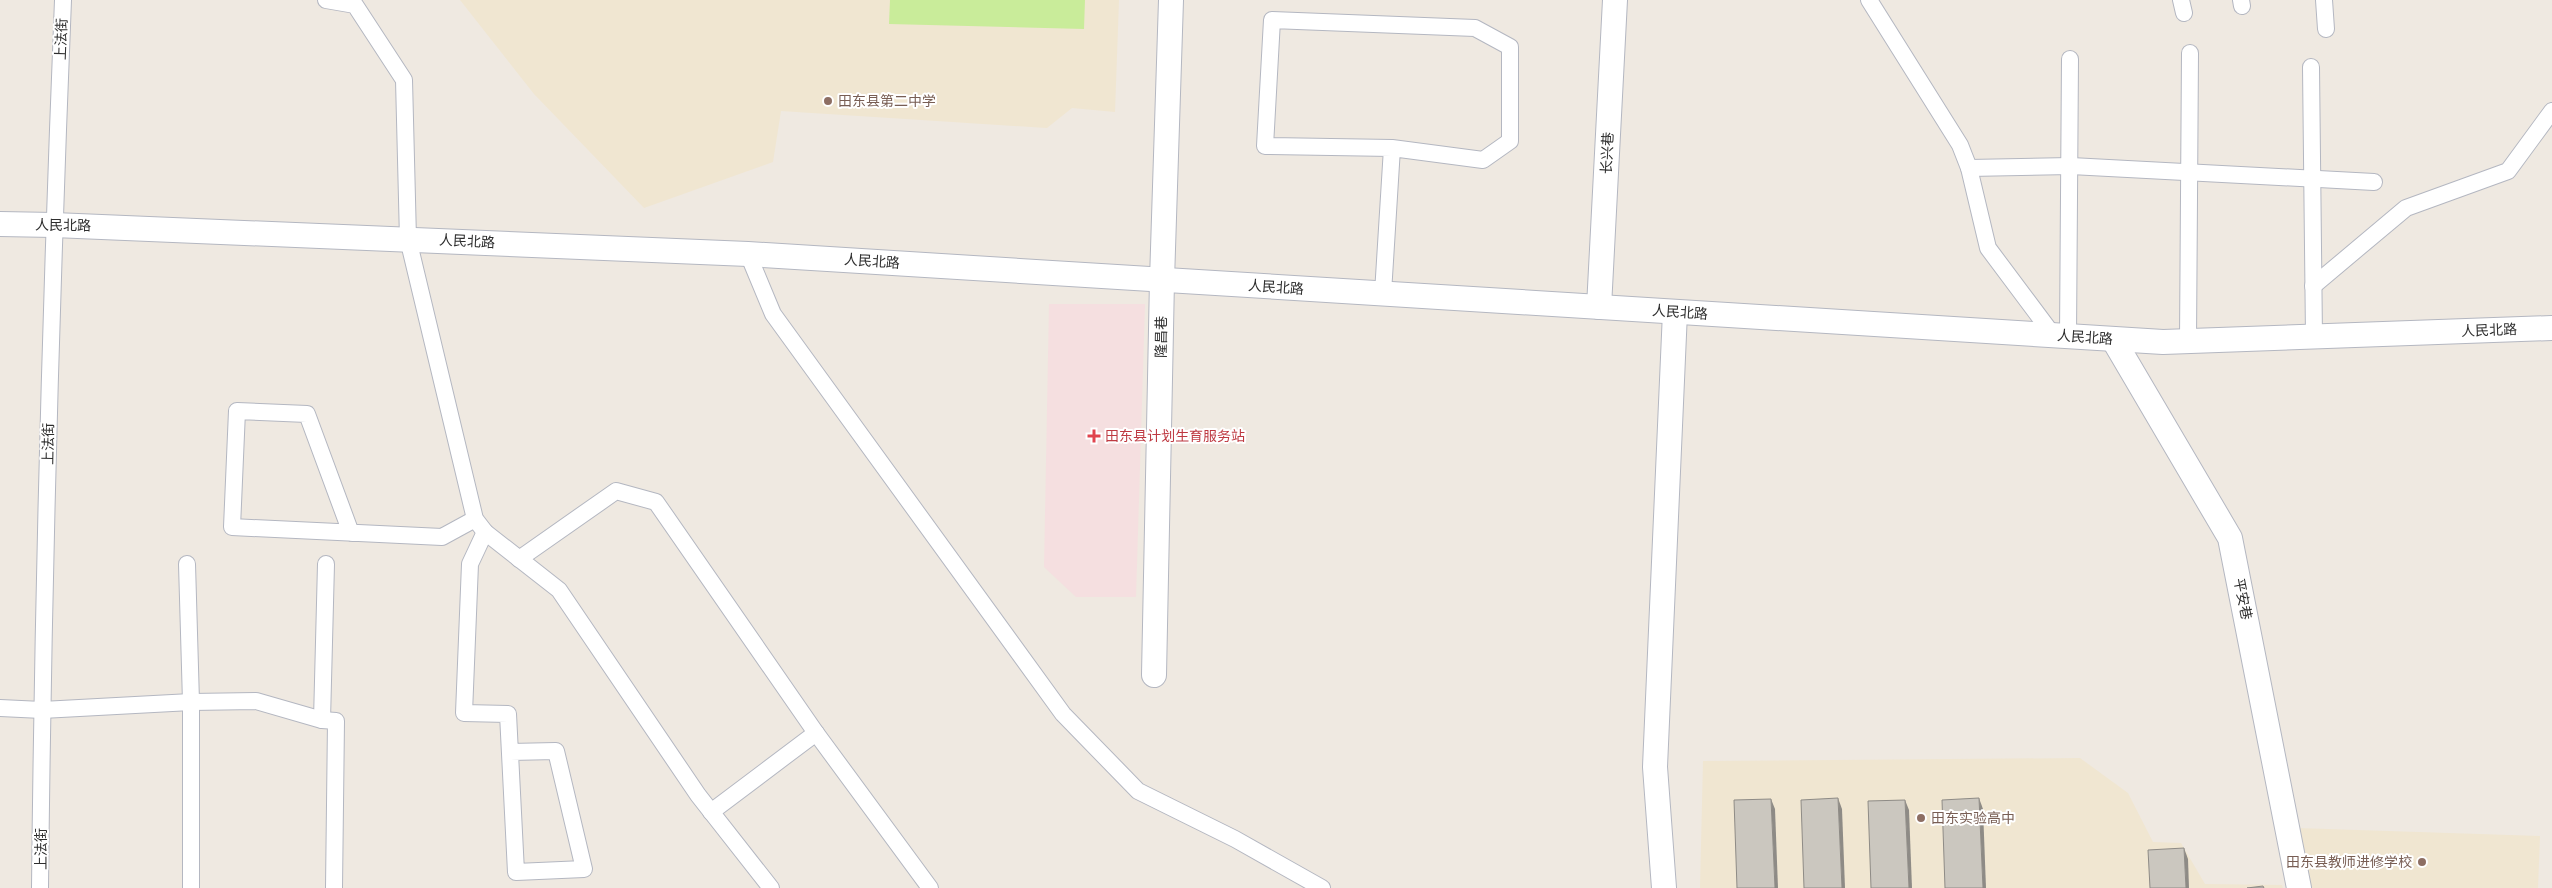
<svg xmlns="http://www.w3.org/2000/svg" width="2552" height="888" viewBox="0 0 2552 888" font-family="Poppins,'Noto Sans SC',sans-serif">
<style>
.education{fill:#f0e6d1}
.medical{fill:#f5dfe0}
.pitch{fill:#c9ec9a}
.lines{fill:none;stroke-linecap:round;stroke-linejoin:round}
.street-casing{stroke:#b4b7c1;stroke-width:18}
.secondary-casing{stroke:#b4b7c1;stroke-width:26}
.street{stroke:#fff;stroke-width:16}
.secondary{stroke:#fff;stroke-width:24}
.shaded-wall{fill:#8e8b86}
.building{fill:#cbc7bf;stroke:#8e8b86}
.education-dot{fill:#8d6e63;stroke:#fff;stroke-width:2}
.health-dot{fill:#e0444e;stroke:#fff;stroke-width:2}
.labels{text-anchor:middle;stroke-width:4;stroke-linejoin:round;paint-order:stroke}
.street-label{font-size:14px;fill:#2e2e2e;stroke:#fff}
.education-label{font-size:14px;fill:#785e54;stroke:#fff;text-anchor:start}
.health-label{font-size:14px;fill:#be3a42;stroke:#fff;text-anchor:start}
</style>
<rect width="100%" height="100%" fill="#efe9e1"/>
<g class="education">
<polygon points="460,0 1119,0 1115,112 1072,108 1047,128 781,111 773,162 644,208 534,94"/>
<polygon points="2080,758 2128,793 2153,842 2181,843 2205,884 2282,885 2283,888 1700,888 1703,761"/>
<polygon points="2297,828 2540,836 2538,888 2309,888"/>
</g>
<polygon class="medical" points="1049,304 1145,304 1136,597 1076,597 1044,567"/>
<polygon class="pitch" points="890,0 1085,0 1084,29 889,24"/>
<g class="lines">
<g class="street-casing">
<g id="street">
<polyline points="326,0 355,5 404,80 408,239 475,519 485,532 559,590 698,795 771,888"/>
<polyline points="1869,0 1960,145 1969,168 1988,248 2053,335"/>
<polyline points="2181,0 2184,13"/>
<polyline points="2241,0 2242,6"/>
<polyline points="2324,0 2326,29"/>
<polyline points="2311,67 2314,337"/>
<polyline points="1969,168 2071,166 2374,182"/>
<polyline points="748,254 773,314 1063,714 1138,791 1235,839 1322,888"/>
<polyline points="2313,286 2406,208 2508,171 2552,111"/>
<polyline points="1383,293 1392,148 1265,146 1272,20 1475,28 1510,47 1510,141 1483,160 1392,148"/>
<polyline points="2068,336 2070,59"/>
<polyline points="2188,341 2190,53"/>
<polyline points="485,532 470,564 464,713 508,714 516,872 584,869 556,751 510,752"/>
<polyline points="351,533 307,414 237,411 232,527 442,537 475,519"/>
<polyline points="519,559 616,491 656,502 816,733 930,888"/>
<polyline points="187,564 191,702 191,888"/>
<polyline points="0,708 42,710 191,702 256,701 322,720 336,721 334,888"/>
<polyline points="322,720 326,564"/>
<polyline points="711,812 816,733"/>
<path d="M40,888C43,592 51,296 63,0"/>
</g>
</g>
<g class="secondary-casing">
<g id="secondary">
<polyline points="0,224 54,225 748,254 2163,342 2552,328"/>
<polyline points="1599,307 1615,0"/>
<polyline points="2113,339 2230,538 2299,888"/>
<polyline points="1154,675 1162,280 1171,0"/>
<polyline points="1664,888 1655,767 1675,312"/>
</g>
</g>
<use href="#street" class="street"/>
<use href="#secondary" class="secondary"/>
</g>
<g class="shaded-wall">
<polygon points="1838,798 1842,809 1845,888 1842,888"/>
<polygon points="1979,798 1983,809 1986,888 1983,888"/>
<polygon points="1771,799 1775,809 1778,888 1775,888"/>
<polygon points="1905,800 1909,810 1912,888 1909,888"/>
<polygon points="2184,848 2188,859 2189,888 2186,888"/>
</g>
<g class="building">
<polygon points="1838,798 1842,888 1804,888 1801,800"/>
<polygon points="1979,798 1983,888 1945,888 1942,800"/>
<polygon points="1771,799 1775,888 1737,888 1734,800"/>
<polygon points="1905,800 1909,888 1871,888 1868,801"/>
<polygon points="2184,848 2186,888 2150,888 2148,850"/>
<polygon points="2263,886 2264,888 2247,888"/>
</g>
<g class="education-dot">
<circle cx="828" cy="101" r="5"/>
<circle cx="1921" cy="818" r="5"/>
<circle cx="2422" cy="862" r="5"/>
</g>
<path class="health-dot" d="M1091.5 428.5h5v5h5v5h-5v5h-5v-5h-5v-5h5z"/>
<g class="labels">
<g class="street-label">
<text transform="translate(61 39) rotate(-88)" y="5">上法街</text>
<text transform="translate(1607 153) rotate(-87)" y="5">长兴巷</text>
<text transform="translate(63 225) rotate(1)" y="5">人民北路</text>
<text transform="translate(467 241) rotate(3)" y="5">人民北路</text>
<text transform="translate(872 261) rotate(4)" y="5">人民北路</text>
<text transform="translate(1276 287) rotate(4)" y="5">人民北路</text>
<text transform="translate(1680 312) rotate(4)" y="5">人民北路</text>
<text transform="translate(2489 330) rotate(-2)" y="5">人民北路</text>
<text transform="translate(1161 337) rotate(-89)" y="5">隆昌巷</text>
<text transform="translate(2085 337) rotate(4)" y="5">人民北路</text>
<text transform="translate(48 444) rotate(-89)" y="5">上法街</text>
<text transform="translate(2243 599) rotate(79)" y="5">平安巷</text>
<text transform="translate(41 849) rotate(-90)" y="5">上法街</text>
</g>
<g class="education-label">
<text x="838" y="106">田东县第二中学</text>
<text x="1931" y="823">田东实验高中</text>
<text x="2412" y="867" text-anchor="end">田东县教师进修学校</text>
</g>
<g class="health-label">
<text x="1105" y="441">田东县计划生育服务站</text>
</g>
</g>
</svg>
